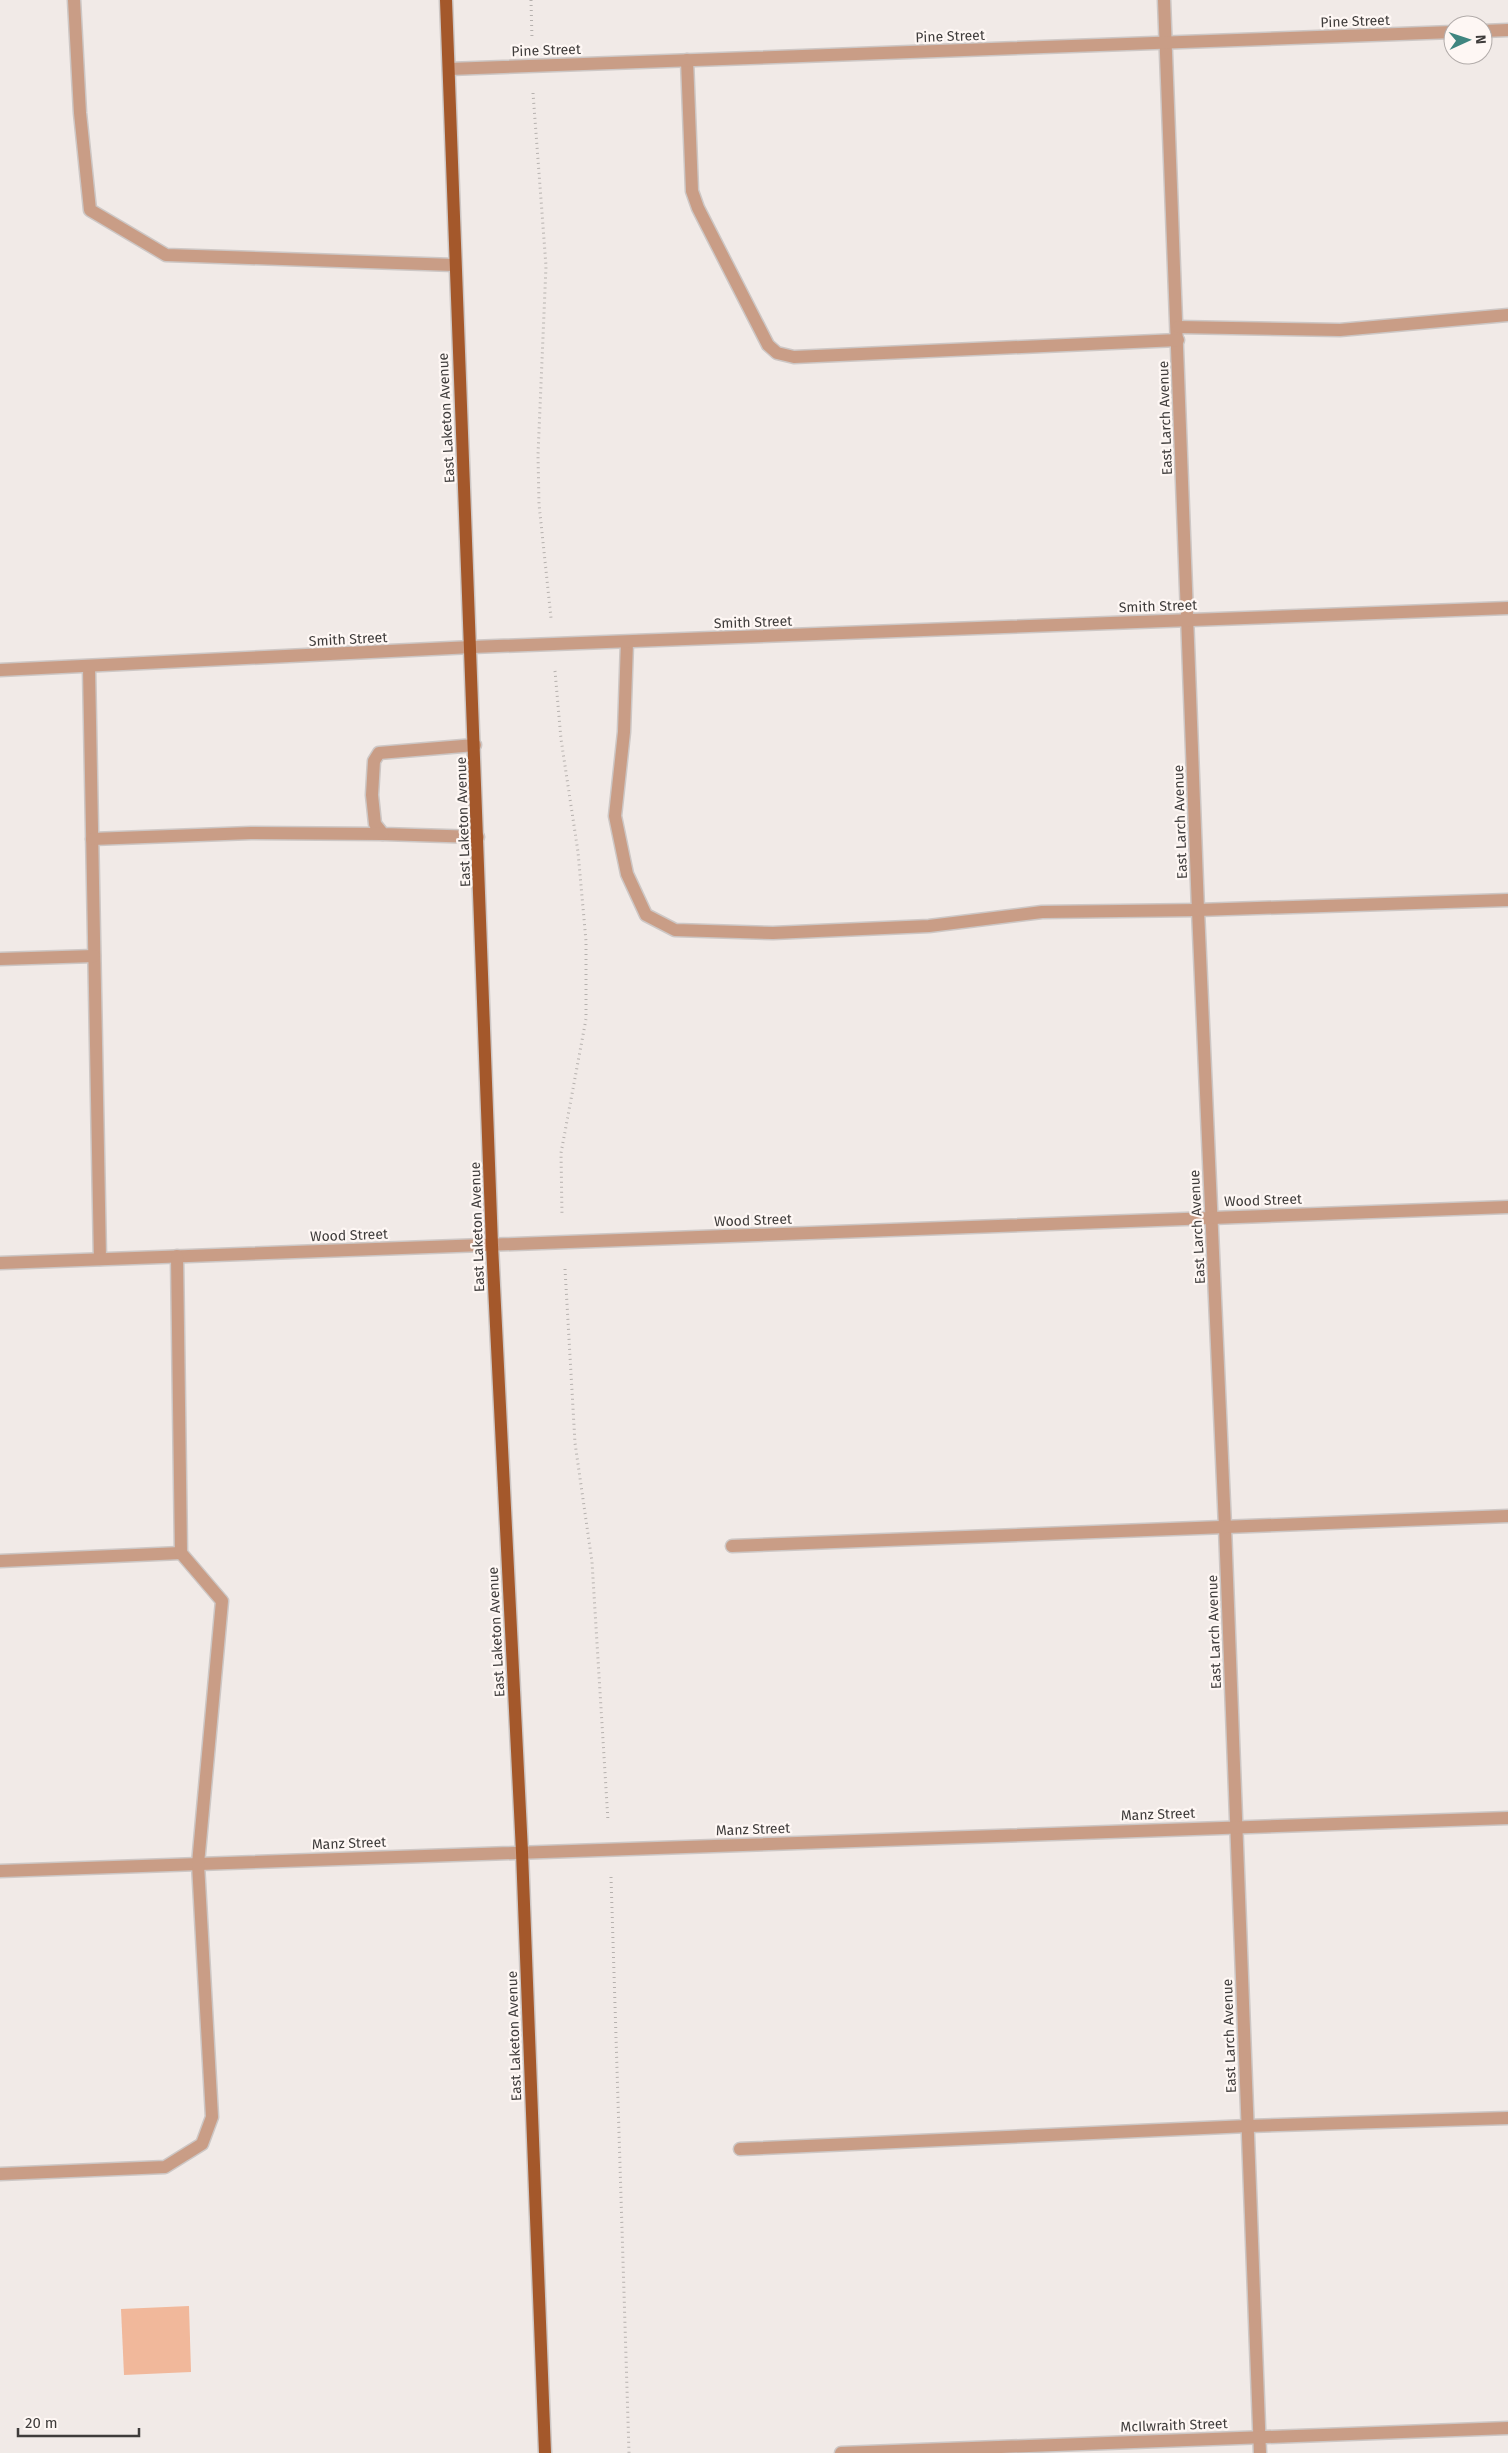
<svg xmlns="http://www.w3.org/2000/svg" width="1508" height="2453" viewBox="0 0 1508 2453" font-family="'Fira Sans',sans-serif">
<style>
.building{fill:#f1b89b}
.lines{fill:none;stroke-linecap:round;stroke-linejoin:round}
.minor-casing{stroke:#cdc7c5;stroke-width:15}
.major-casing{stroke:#cdc7c5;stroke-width:15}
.path{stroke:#b6b1ae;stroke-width:3;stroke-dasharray:1 4;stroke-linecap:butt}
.minor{stroke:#c99d86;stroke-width:12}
.major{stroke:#a4582b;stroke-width:12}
.labels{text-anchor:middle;stroke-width:4.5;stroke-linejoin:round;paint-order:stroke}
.street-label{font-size:14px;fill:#3f3c3b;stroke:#fef7f4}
</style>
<rect width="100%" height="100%" fill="#f1eae7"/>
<polygon class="building" points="189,2306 191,2372 124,2375 121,2309"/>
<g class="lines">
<g class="minor-casing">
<g id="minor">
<polyline points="74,0 80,113 90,210 166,255 454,265"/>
<polyline points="1164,0 1198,910 1225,1527 1260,2453"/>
<polyline points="1483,31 1508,30"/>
<polyline points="687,60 692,191 698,208 768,345 777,353 794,357 1178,340"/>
<polyline points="449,69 1453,32"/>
<polyline points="1178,327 1340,330 1508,315"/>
<polyline points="627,642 624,732 615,816 627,874 646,915 675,930 773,933 929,926 1042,912 1198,910 1508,900"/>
<polyline points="89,668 100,1259"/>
<polyline points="0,670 472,647 1508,608"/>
<polyline points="475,745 379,753 374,761 372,795 375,824 383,834 478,837"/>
<polyline points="92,839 251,833 383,834"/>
<polyline points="0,959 94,956"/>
<polyline points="0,1263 1508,1207"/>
<polyline points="732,1546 1508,1516"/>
<polyline points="0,1561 181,1553"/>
<polyline points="0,1871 1508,1818"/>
<polyline points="740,2149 1248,2126 1508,2118"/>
<polyline points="0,2174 165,2167 202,2144 212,2117 198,1864 222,1601 181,1553 177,1256"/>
<polyline points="841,2453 1508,2428"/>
</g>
</g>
<g class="major-casing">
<polyline id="major" points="446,0 492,1245 522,1852 545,2453"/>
</g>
<g class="path">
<polyline points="531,0 532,39"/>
<polyline points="533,93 546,266 538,455 539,504 551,618"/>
<polyline points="555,671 561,739 578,852 586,941 586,1019 561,1153 562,1216"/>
<polyline points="565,1269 575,1443 592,1562 608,1821"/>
<polyline points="611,1877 629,2453"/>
</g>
<use href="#minor" class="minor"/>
<use href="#major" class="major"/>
</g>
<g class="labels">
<g class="street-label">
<text transform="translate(1355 21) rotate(-2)" y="5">Pine Street</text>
<text transform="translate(950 36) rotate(-2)" y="5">Pine Street</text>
<text transform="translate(546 50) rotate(-2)" y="5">Pine Street</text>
<text transform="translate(446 418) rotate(-93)" y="5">East Laketon Avenue</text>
<text transform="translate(1165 418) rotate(-92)" y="5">East Larch Avenue</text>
<text transform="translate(1158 606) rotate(-2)" y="5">Smith Street</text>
<text transform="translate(753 622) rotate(-2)" y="5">Smith Street</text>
<text transform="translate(348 639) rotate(-3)" y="5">Smith Street</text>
<text transform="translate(463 822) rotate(-92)" y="5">East Laketon Avenue</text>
<text transform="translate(1180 822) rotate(-92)" y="5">East Larch Avenue</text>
<text transform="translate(1263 1200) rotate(-2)" y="5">Wood Street</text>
<text transform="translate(753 1220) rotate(-2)" y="5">Wood Street</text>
<text transform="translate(477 1227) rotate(-92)" y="5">East Laketon Avenue</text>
<text transform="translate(1197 1227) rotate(-93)" y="5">East Larch Avenue</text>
<text transform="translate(349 1235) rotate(-2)" y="5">Wood Street</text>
<text transform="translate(496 1632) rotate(-93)" y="5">East Laketon Avenue</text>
<text transform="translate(1214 1632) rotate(-92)" y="5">East Larch Avenue</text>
<text transform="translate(1158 1814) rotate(-2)" y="5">Manz Street</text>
<text transform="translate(753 1829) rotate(-2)" y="5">Manz Street</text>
<text transform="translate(349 1843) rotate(-2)" y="5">Manz Street</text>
<text transform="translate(514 2036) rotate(-92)" y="5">East Laketon Avenue</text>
<text transform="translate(1229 2036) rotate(-92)" y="5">East Larch Avenue</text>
<text transform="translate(1174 2425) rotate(-2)" y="5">McIlwraith Street</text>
</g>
</g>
<g transform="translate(1468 40) rotate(87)"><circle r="24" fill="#fef7f4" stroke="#b2acaa"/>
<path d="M0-4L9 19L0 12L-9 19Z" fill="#3f8680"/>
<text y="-8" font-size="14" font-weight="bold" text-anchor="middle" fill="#3f3c3b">N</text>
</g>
<path d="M18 2428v8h121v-8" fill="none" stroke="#3f3c3b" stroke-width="2.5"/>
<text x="25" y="2428" font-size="15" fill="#3f3c3b" stroke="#fef7f4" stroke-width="4" paint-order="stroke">20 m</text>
</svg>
